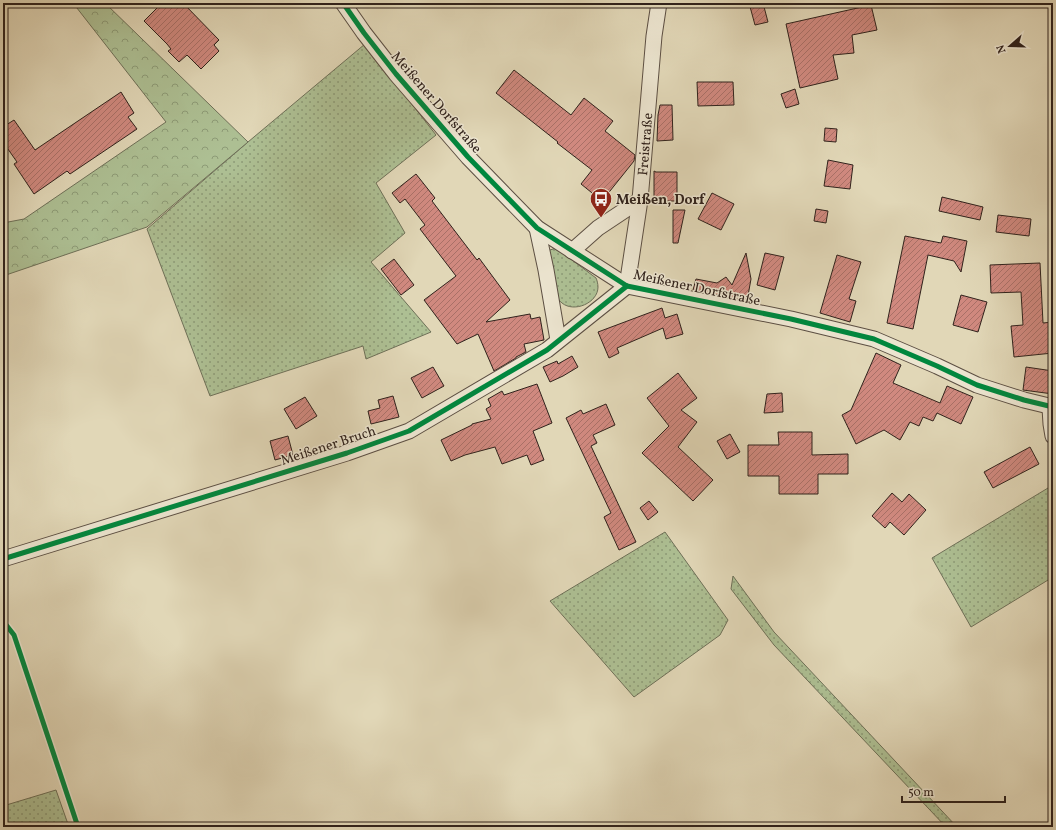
<svg xmlns="http://www.w3.org/2000/svg" width="1056" height="830" viewBox="0 0 1056 830" font-family="Vollkorn,serif">
<style>
.grass{fill:url(#grass-dots);stroke:#6e7058}
.forest{fill:url(#forest-crowns);stroke:#6e7058}
.building{fill:url(#building-hatch);stroke:#30221c}
.lines{fill:none;stroke-linecap:round;stroke-linejoin:round}
.minor-casing{stroke:#5c4f43;stroke-width:17}
.minor{stroke:#ece5d0;stroke-width:15}
.cycleway-casing{stroke:#ece5d0;stroke-width:8}
.cycleway{stroke:#00873e;stroke-width:5}
.labels{text-anchor:middle;stroke-width:3;stroke-linejoin:round;paint-order:stroke}
.street-label{font-size:14px;fill:#30221c;stroke:#ece5d0}
.poi-label{font-size:14px;font-weight:bold;fill:#30221c;stroke:#ece5d0;text-anchor:start}
</style>
<defs>
<pattern id="grass-dots" width="8" height="8" patternUnits="userSpaceOnUse"><rect width="8" height="8" fill="#adbf93"/><path d="M2 2h.1M6 6h.1" fill="none" stroke="#8d9b77" stroke-width="1.8" stroke-linecap="round"/></pattern>
<pattern id="forest-crowns" width="20" height="18" patternUnits="userSpaceOnUse"><rect width="20" height="18" fill="#adbf93"/><path d="M2 6a3 3 0 1 1 6 0M12 15a3 3 0 1 1 6 0" fill="none" stroke="#8d9b77"/></pattern>
<pattern id="building-hatch" width="6" height="6" patternUnits="userSpaceOnUse"><rect width="6" height="6" fill="#d0897f"/><path d="M-1 1l2-2M0 6l6-6M5 7l2-2" fill="none" stroke="#a97067"/></pattern>
</defs>
<rect width="100%" height="100%" fill="#e1d7b7"/>
<filter id="stains"><feTurbulence type="fractalNoise" baseFrequency=".005" numOctaves="4"/><feColorMatrix values="0 0 0 0 .2 0 0 0 0 .09 0 0 0 0 .02 0 0 0 .5 -.17"/></filter>
<radialGradient id="worn" r=".72"><stop offset=".6" stop-color="#630" stop-opacity="0"/><stop offset="1" stop-color="#630" stop-opacity=".3"/></radialGradient>
<g class="grass">
<polygon points="365,44 436,135 376,183 405,233 371,262 431,332 366,359 363,346 210,396 147,229 248,142"/>
<path d="M556,248L596,278C597,280 598,284 598,287C598,303 574,313 562,303C552,296 550,265 548,253L550,250Z"/>
<polygon points="1053,485 1053,577 971,627 932,558"/>
<polygon points="665,532 728,620 720,635 634,697 550,601"/>
<polygon points="733,576 774,632 957,827 946,827 774,645 731,589"/>
<polygon points="56,790 69,827 3,827 3,806"/>
</g>
<polygon class="forest" points="73,3 105,3 248,142 147,227 3,276 3,223 24,219 166,122"/>
<g class="building">
<polygon points="162,3 183,3 219,40 214,45 219,51 201,69 187,55 179,62 168,51 171,49 167,44 144,21"/>
<polygon points="749,3 763,3 768,22 755,25"/>
<polygon points="871,5 877,30 852,35 854,53 833,55 838,79 800,88 786,24"/>
<polygon points="514,70 571,115 584,98 613,121 605,131 635,155 634,161 602,201 581,184 592,170 557,143 558,142 496,93"/>
<polygon points="697,82 733,82 734,105 698,106"/>
<polygon points="795,89 799,104 786,108 781,94"/>
<polygon points="121,92 134,113 128,117 137,129 70,174 67,171 34,194 14,164 17,162 3,142 3,127 14,120 35,150"/>
<polygon points="660,105 672,105 673,140 657,141 658,115"/>
<polygon points="825,128 837,129 836,142 824,141"/>
<polygon points="828,160 853,165 850,189 824,186"/>
<polygon points="654,171 656,172 677,172 677,201 654,201"/>
<polygon points="416,174 435,198 432,201 477,260 479,258 510,300 486,322 530,314 531,319 540,317 544,340 524,344 526,352 516,357 516,358 494,371 478,334 457,344 424,300 456,276 420,229 425,225 405,199 400,203 392,193"/>
<polygon points="712,193 734,204 721,230 698,219"/>
<polygon points="942,197 983,207 980,220 939,211"/>
<polygon points="816,209 828,211 826,223 814,221"/>
<polygon points="673,210 685,210 678,243 673,243"/>
<polygon points="998,215 1031,219 1029,236 996,232"/>
<polygon points="905,236 941,243 943,236 967,241 961,272 954,261 928,255 913,329 887,323"/>
<polygon points="746,253 751,279 747,301 693,290 696,279 717,283 726,277 732,285"/>
<polygon points="765,253 784,257 775,290 757,285"/>
<polygon points="837,255 861,262 849,299 856,301 850,322 820,313"/>
<polygon points="394,259 414,285 401,295 381,269"/>
<polygon points="1040,263 1043,323 1053,322 1053,353 1014,357 1011,326 1023,325 1021,292 991,293 990,265"/>
<polygon points="961,295 987,302 978,332 953,325"/>
<polygon points="662,308 665,318 677,314 683,334 666,339 663,328 617,348 619,353 609,358 598,332"/>
<polygon points="876,353 901,365 893,383 940,403 947,386 973,397 961,424 937,413 933,421 923,417 919,426 910,422 900,440 884,430 856,444 842,415 851,410"/>
<polygon points="572,356 578,367 563,376 550,382 543,367 557,361 558,364"/>
<polygon points="433,367 444,386 422,398 411,378"/>
<polygon points="1026,367 1053,371 1053,394 1023,390"/>
<polygon points="678,373 697,398 681,410 697,422 678,447 713,480 693,501 642,453 669,426 647,398"/>
<polygon points="537,384 552,423 533,431 544,460 531,465 527,455 502,464 495,447 465,455 451,461 441,440 472,425 472,424 491,419 486,409 491,406 488,399 502,391 504,395"/>
<polygon points="782,393 783,412 764,413 767,394"/>
<polygon points="393,396 399,417 371,424 368,411 380,408 378,400"/>
<polygon points="305,397 317,416 296,429 284,409"/>
<polygon points="606,404 615,425 593,435 597,443 591,446 636,542 619,550 604,517 611,513 566,418 581,410 583,414"/>
<polygon points="778,432 812,432 812,455 848,454 848,474 818,474 818,494 779,494 779,476 748,476 748,445 779,445"/>
<polygon points="730,434 740,452 727,459 717,441"/>
<polygon points="288,436 293,455 275,460 270,441"/>
<polygon points="1030,447 1039,464 993,488 984,472"/>
<polygon points="892,493 902,502 909,494 926,510 904,535 890,522 885,528 872,516"/>
<polygon points="649,501 658,512 648,520 640,508"/>
</g>
<g class="lines">
<g class="minor-casing">
<g id="minor">
<polyline points="343,3 364,33 396,74 468,157 537,228 627,286 791,319 874,339 937,366 977,385 1024,400 1053,407"/>
<polyline points="537,228 546,270 558,340"/>
<polyline points="572,251 598,228 640,200"/>
<path id="s1" d="M627,286L640,200L654,36L659,3"/>
<polyline points="1050,408 1051,424 1053,436"/>
<polyline points="3,559 347,453 409,431 547,350 627,286"/>
</g>
</g>
<use href="#minor" class="minor"/>
<g class="cycleway-casing">
<g id="cycleway">
<polyline points="343,3 364,33 396,74 468,157 537,228 627,286 791,319 874,339 937,366 977,385 1024,400 1053,407"/>
<polyline points="3,559 347,453 409,431 547,350 627,286"/>
<polyline points="3,621 14,635 78,827"/>
</g>
</g>
<use href="#cycleway" class="cycleway"/>
</g>
<defs>
<g id="bus-pin" transform="scale(1.15)"><path d="M0 17L-7.5 6A9.5 9.5 0 1 1 7.5 6Z" fill="#8f2418" stroke="#ece5d0"/><path d="M-5-6H5V4H4V6H2V4H-2V6H-4V4H-5ZM-3.5-4V0h7V-4ZM-3.5 1.2v1.5H-2V1.2ZM2 1.2v1.5H3.5V1.2Z" fill="#fff"/></g>
</defs>
<g fill-rule="evenodd">
<use href="#bus-pin" x="601" y="199"/>
</g>
<g class="labels">
<g class="street-label">
<text transform="translate(437 102) rotate(49)" y="5">Meißener Dorfstraße</text>
<text dy="5" stroke="none"><textPath href="#s1" startOffset="143">Freistraße</textPath></text>
<text transform="translate(697 287) rotate(12)" y="5">Meißener Dorfstraße</text>
<text transform="translate(328 445) rotate(-18)" y="5">Meißener Bruch</text>
</g>
<g class="poi-label">
<text x="616" y="204">Meißen, Dorf</text>
</g>
</g>
<rect width="1056" height="830" fill="none" stroke="#e1d7b7" stroke-width="16"/>
<rect x="4" y="4" width="1048" height="822" fill="none" stroke="#30221c" stroke-width="2"/>
<rect x="8" y="8" width="1040" height="814" fill="none" stroke="#30221c"/>
<g transform="translate(1010 46) rotate(250)" stroke="#ece5d0" stroke-width="3" paint-order="stroke">
<path d="M0-3L7 15L0 10L-7 15Z" fill="#30221c"/>
<text y="-6" font-size="11" font-weight="bold" text-anchor="middle" fill="#30221c">N</text>
</g>
<path d="M902 796v6h103v-6" fill="none" stroke="#30221c" stroke-width="2"/>
<text x="908" y="796" font-size="12" fill="#30221c" stroke="#ece5d0" stroke-width="3" paint-order="stroke">50 m</text>
<rect width="100%" height="100%" filter="url(#stains)"/>
<rect width="100%" height="100%" fill="url(#worn)"/>
</svg>
